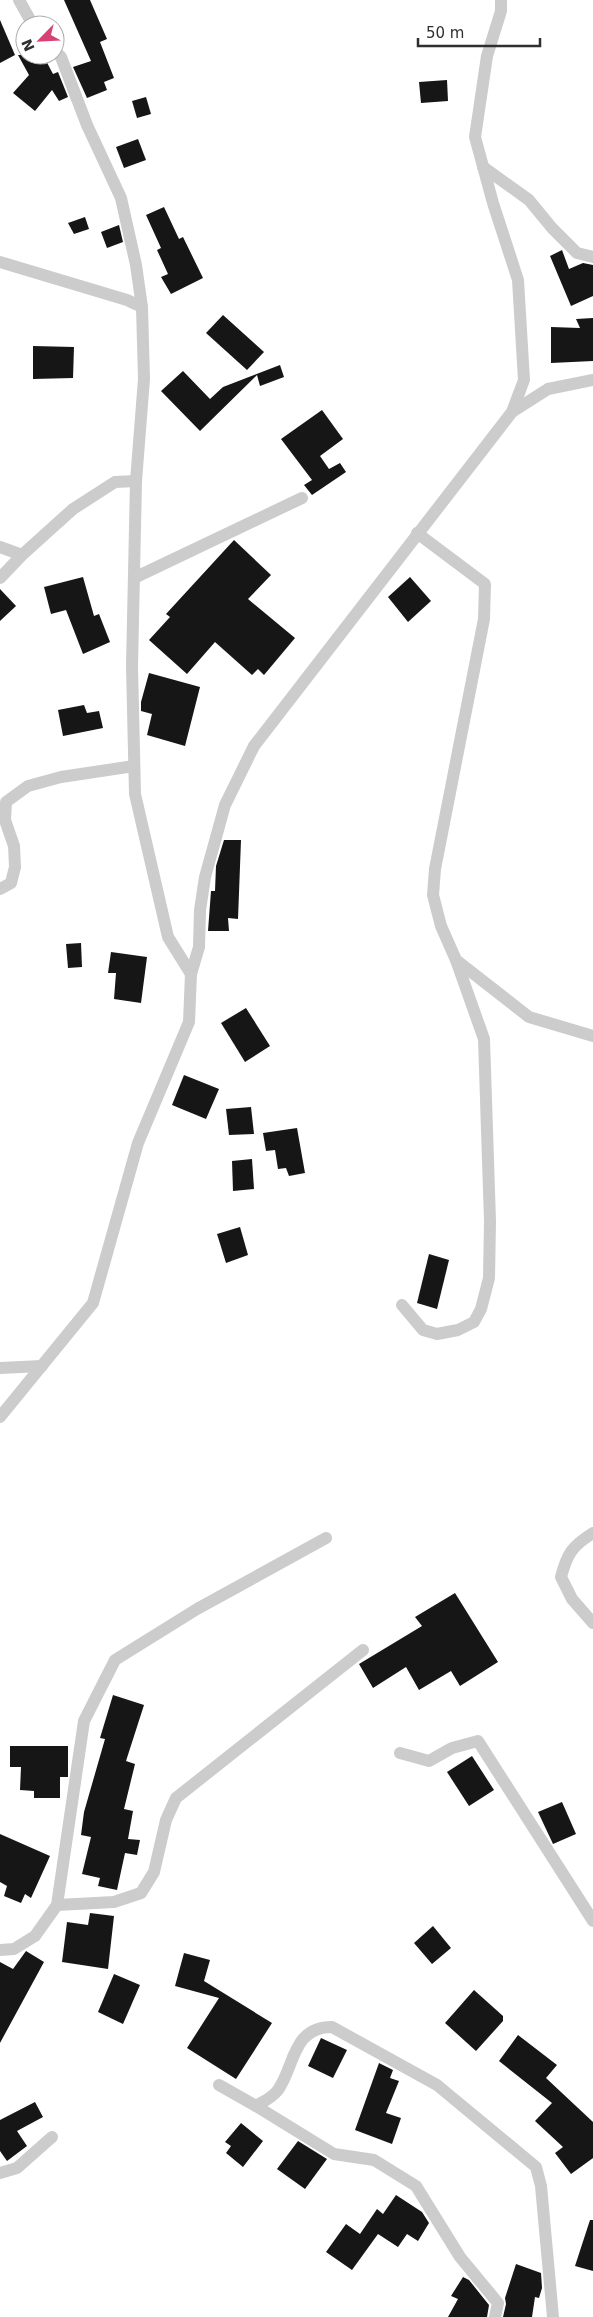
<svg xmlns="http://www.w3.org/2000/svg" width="593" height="2317" viewBox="0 0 593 2317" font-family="'DejaVu Sans',sans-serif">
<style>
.building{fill:#161616}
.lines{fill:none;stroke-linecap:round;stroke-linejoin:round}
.street{stroke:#ccc;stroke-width:12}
</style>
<rect width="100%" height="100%" fill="#fff"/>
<g class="building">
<polygon points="64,0 90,0 107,39 100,42 114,78 104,82 107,90 87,98 73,67 91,61"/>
<polygon points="0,20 15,55 0,63"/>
<polygon points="18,55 43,55 53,74 58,72 68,97 59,101 52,90 35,111 13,93 29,75"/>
<polygon points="447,80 448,101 421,103 419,82"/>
<polygon points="146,97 151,114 137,118 132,101"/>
<polygon points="138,139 146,160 124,168 116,147"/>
<polygon points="164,207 179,239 183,237 203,278 171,294 161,277 168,274 157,250 161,248 146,215"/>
<polygon points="85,217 89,229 74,234 68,223"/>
<polygon points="119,225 123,242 107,248 101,232"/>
<polygon points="562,250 569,269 583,263 593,265 593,296 571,306 550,256"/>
<polygon points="223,315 264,352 247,370 206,333"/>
<polygon points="593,318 593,361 551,363 551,327 580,328 576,319"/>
<polygon points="33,346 74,347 73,378 33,379"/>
<polygon points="280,365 284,377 260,386 257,375 200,431 161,391 183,371 210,399 223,387"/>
<polygon points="322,410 343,439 320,456 329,469 340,463 346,472 312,495 304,485 312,480 281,439"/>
<polygon points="234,540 271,575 248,599 295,638 264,675 258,669 252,675 215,642 187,674 149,640 170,617 166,614"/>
<polygon points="83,577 94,616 99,614 110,642 83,654 66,610 51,614 44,587"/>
<polygon points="410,577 431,601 408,622 388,597"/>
<polygon points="0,589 16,606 0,621"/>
<polygon points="149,673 200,687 185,746 147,735 152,714 141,711 141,702"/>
<polygon points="84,705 87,713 99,711 103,728 63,736 58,710"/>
<polygon points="224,840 241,840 238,919 228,918 229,931 208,931 211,891 215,891 216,866"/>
<polygon points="81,943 82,967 68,968 66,944"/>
<polygon points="111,952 147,957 141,1003 114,999 116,973 108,973"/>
<polygon points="246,1008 270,1046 245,1062 221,1023"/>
<polygon points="184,1075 219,1089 206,1119 172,1105"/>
<polygon points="251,1107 254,1134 229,1135 226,1109"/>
<polygon points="297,1128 305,1173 289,1176 286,1168 278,1169 275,1150 266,1151 263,1133"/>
<polygon points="252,1159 254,1189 233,1191 232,1161"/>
<polygon points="240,1227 248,1255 226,1263 217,1234"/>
<polygon points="429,1254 449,1260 437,1309 417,1303"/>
<polygon points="455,1593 498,1662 460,1686 451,1671 419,1690 406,1667 373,1688 359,1664 422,1626 415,1617"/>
<polygon points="113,1695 144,1705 126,1761 135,1764 124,1809 133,1811 128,1839 140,1840 137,1855 125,1853 117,1890 98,1886 100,1878 82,1874 91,1837 81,1835 84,1812 105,1739 100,1738"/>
<polygon points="10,1746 68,1746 68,1777 60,1777 60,1798 34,1798 34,1791 20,1790 21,1767 10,1767"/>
<polygon points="472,1756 494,1790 469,1806 447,1772"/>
<polygon points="562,1802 576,1834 553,1844 538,1812"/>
<polygon points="0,1834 50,1856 31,1898 25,1894 21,1903 4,1896 7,1886 0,1882"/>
<polygon points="90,1913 114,1916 108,1969 62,1962 67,1922 88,1925"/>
<polygon points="433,1926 451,1948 432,1964 414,1943"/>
<polygon points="26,1951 44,1962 0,2043 0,1962 13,1969"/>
<polygon points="184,1953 210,1960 204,1981 272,2023 236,2079 187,2048 219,1998 175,1986"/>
<polygon points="114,1974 140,1985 123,2024 98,2012"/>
<polygon points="474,1990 503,2016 503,2021 476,2051 445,2023"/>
<polygon points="518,2035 557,2065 546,2078 593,2122 593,2158 571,2174 555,2153 563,2147 535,2121 552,2103 499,2061"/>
<polygon points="321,2038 347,2050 333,2078 308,2066"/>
<polygon points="379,2063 393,2070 390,2078 399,2081 386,2113 401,2118 392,2144 355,2130"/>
<polygon points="35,2102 43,2117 17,2131 27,2146 7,2161 0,2151 0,2120"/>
<polygon points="241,2123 263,2141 243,2167 226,2153 231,2146 225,2142"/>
<polygon points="298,2141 327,2159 305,2189 277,2169"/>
<polygon points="396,2195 422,2212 429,2223 418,2241 407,2234 398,2247 378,2234 352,2270 326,2252 346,2224 360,2234 377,2209 383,2214"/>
<polygon points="590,2220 593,2220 593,2271 575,2266"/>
<polygon points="516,2264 541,2273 542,2288 539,2298 535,2297 532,2317 503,2317 506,2304 505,2298"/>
<polygon points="463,2277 469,2280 489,2305 487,2317 448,2317 458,2299 451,2296"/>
</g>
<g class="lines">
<g class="street">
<polyline points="19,0 33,25"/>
<polyline points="55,51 61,57 87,125 121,198 136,265 142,307 144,379 136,481 132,666 135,794 168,937 191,974"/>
<polyline points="483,167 529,200 552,228 577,253 593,257"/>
<polyline points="0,262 127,300 142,307"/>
<polyline points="512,412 548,389 593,380"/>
<polyline points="417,533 485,584 484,619 435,869 433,895 441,926 456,960 529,1017 593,1036"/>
<polyline points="0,547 22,555"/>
<polyline points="0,578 22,555 73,509 115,482 136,481"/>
<polyline points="134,578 302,498"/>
<polyline points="0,889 11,883 15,867 14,846 5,820 6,802 28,786 61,777 134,766"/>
<polyline points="402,1305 423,1330 437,1334 458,1330 474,1322 481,1309 489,1278 490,1221 484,1039 456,960"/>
<polyline points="0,1368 42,1366"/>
<polyline points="0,1417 93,1303 138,1143 189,1022 191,974 199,947 200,910 205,877 225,805 254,746 512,412 524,380 518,280 493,203 475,137 487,56 501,11 501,0"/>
<path d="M593,1533C572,1546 567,1554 561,1577L572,1599L593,1623"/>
<polyline points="400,1753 429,1761 452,1748 478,1741 593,1921"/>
<polyline points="57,1905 114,1902 141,1893 154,1872 166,1820 176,1798 363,1650"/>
<polyline points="0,1950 14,1949 35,1936 57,1905 84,1721 115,1660 197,1609 326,1538"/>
<path d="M219,2085L256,2106C264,2101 272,2098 278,2090C295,2066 292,2027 332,2027L437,2085L536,2167L541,2186L553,2317"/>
<polyline points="256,2106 334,2154 374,2160 416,2186 460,2257 498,2303 495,2317"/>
<polyline points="0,2173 17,2168 52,2137"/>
</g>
</g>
<g transform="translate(40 40) rotate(246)"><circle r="24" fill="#ffffff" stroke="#acacac"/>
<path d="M0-4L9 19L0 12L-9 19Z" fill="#d64176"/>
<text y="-8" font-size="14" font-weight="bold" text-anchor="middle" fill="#2f2f2f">N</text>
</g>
<path d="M418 38v8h122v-8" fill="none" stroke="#2f2f2f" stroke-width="2.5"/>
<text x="426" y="38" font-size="15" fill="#2f2f2f" stroke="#ffffff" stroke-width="4" paint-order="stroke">50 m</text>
</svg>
